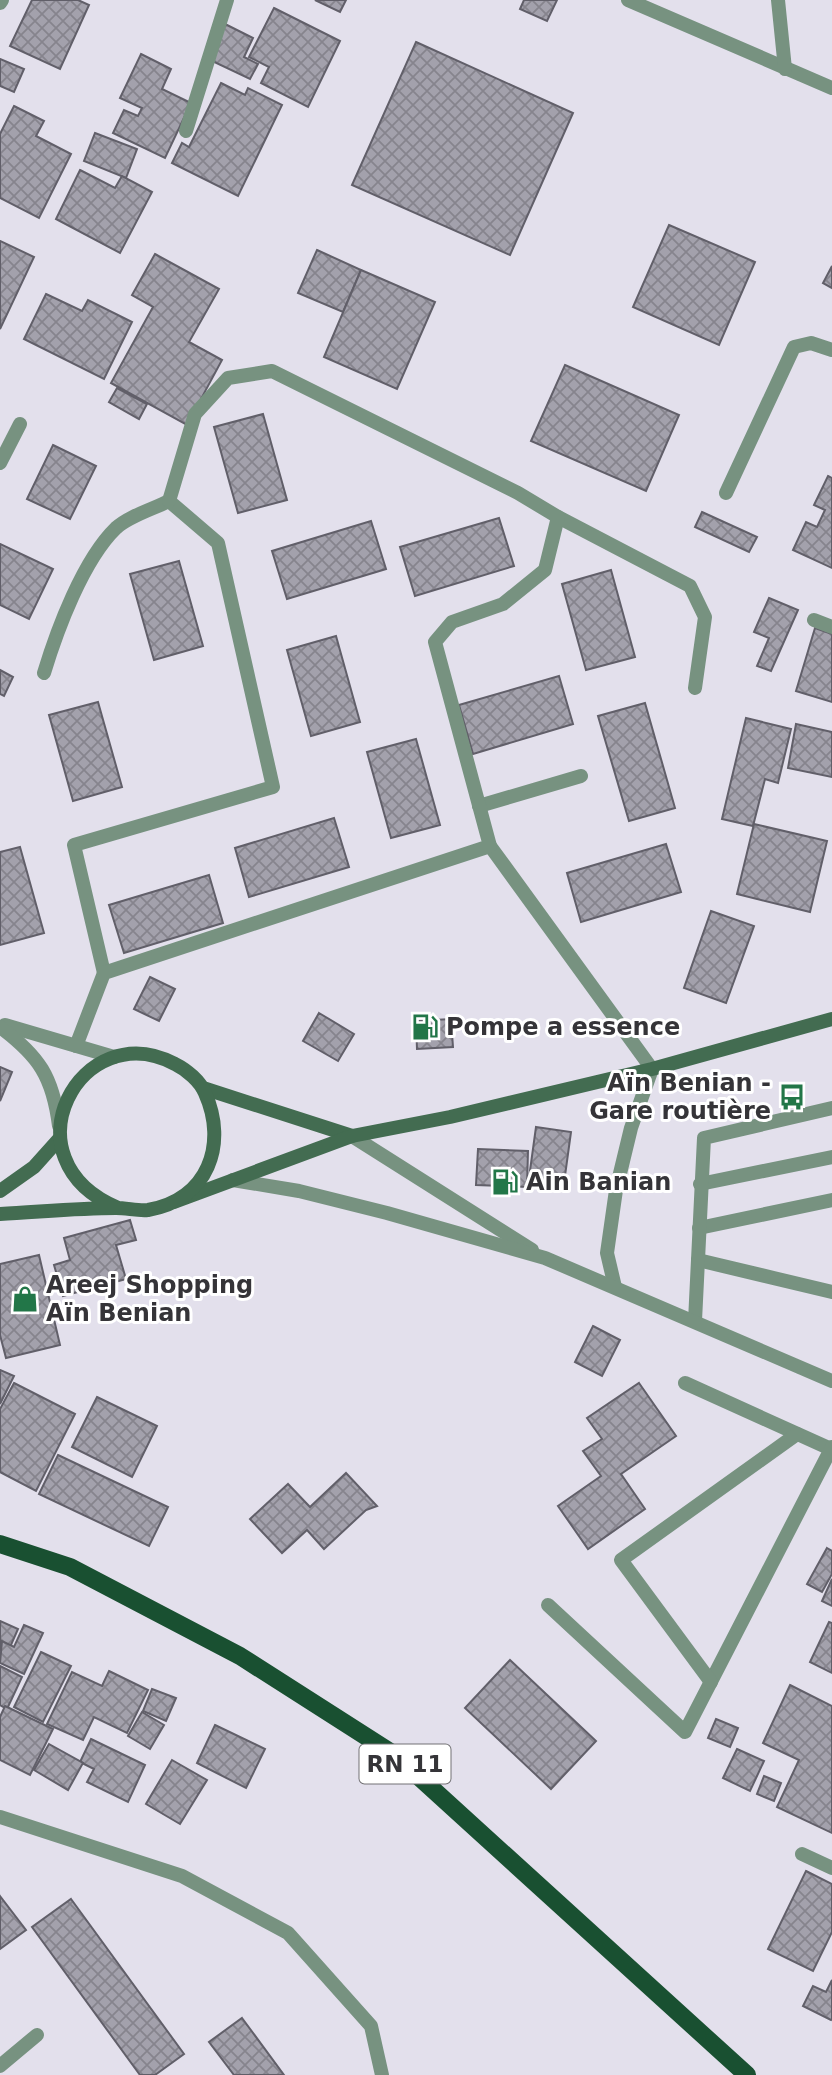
<svg xmlns="http://www.w3.org/2000/svg" width="832" height="2075" viewBox="0 0 832 2075" font-family="'DejaVu Sans',sans-serif">
<style>
.building{fill:url(#building-cross-hatch);stroke:#615f69;stroke-width:2}
.lines{fill:none;stroke-linecap:round;stroke-linejoin:round}
.service{stroke:#779280;stroke-width:14}
.minor{stroke:#779280;stroke-width:14}
.tertiary{stroke:#779280;stroke-width:14}
.secondary{stroke:#436c51;stroke-width:14}
.primary{stroke:#195031;stroke-width:18}
.labels{text-anchor:middle;stroke-width:6;stroke-linejoin:round;paint-order:stroke}
.shield{fill:#fff;stroke:#727174;stroke-width:2}
.shield-label{font-size:23px;font-weight:bold;fill:#353438}
.poi-label{font-size:24px;font-weight:bold;fill:#353438;stroke:#fff;text-anchor:start}
</style>
<defs>
<pattern id="building-cross-hatch" width="8" height="8" patternUnits="userSpaceOnUse" patternTransform="scale(1.75)"><rect width="8" height="8" fill="#a3a1ac"/><path d="M0 0l8 8M0 8l8-8" fill="none" stroke="#86848d"/></pattern>
</defs>
<rect width="100%" height="100%" fill="#e3e0ec"/>
<g class="building">
<polygon points="32,0 78,0 89,5 60,69 10,46"/>
<polygon points="315,0 346,0 340,12"/>
<polygon points="524,0 557,0 547,21 520,9"/>
<polygon points="274,8 340,41 308,107 261,83 269,67 249,57"/>
<polygon points="225,24 253,38 244,57 258,64 250,79 208,59"/>
<polygon points="416,42 573,113 510,255 352,185"/>
<polygon points="141,54 171,69 162,89 191,103 165,158 113,133 124,110 138,116 142,108 120,98"/>
<polygon points="0,59 24,69 14,92 0,86"/>
<polygon points="221,83 245,95 248,88 282,105 238,196 172,163 182,143 189,147"/>
<polygon points="14,106 44,121 36,136 71,154 39,218 0,198 0,134"/>
<polygon points="95,133 137,149 126,178 84,161"/>
<polygon points="80,170 115,188 122,176 152,192 120,253 56,219"/>
<polygon points="669,225 755,262 719,345 633,307"/>
<polygon points="0,241 34,257 0,329"/>
<polygon points="317,250 361,270 343,312 298,293"/>
<polygon points="155,254 219,289 189,342 222,360 187,425 111,383 153,307 132,295"/>
<polygon points="832,266 832,288 823,283"/>
<polygon points="361,270 435,302 397,389 324,357"/>
<polygon points="46,294 82,311 88,300 132,322 104,379 24,339"/>
<polygon points="565,365 679,415 646,491 531,441"/>
<polygon points="117,388 147,404 139,419 109,402"/>
<polygon points="263,414 287,500 238,513 214,427"/>
<polygon points="53,445 96,466 70,519 27,499"/>
<polygon points="828,476 832,478 832,568 793,550 806,522 817,527 825,510 814,505"/>
<polygon points="702,512 757,537 749,552 695,527"/>
<polygon points="499,518 514,566 415,596 400,547"/>
<polygon points="371,521 386,569 287,599 272,551"/>
<polygon points="0,544 53,569 29,619 0,605"/>
<polygon points="179,561 203,646 154,660 130,574"/>
<polygon points="611,570 635,657 586,670 562,584"/>
<polygon points="769,598 798,610 771,671 757,666 769,638 754,632"/>
<polygon points="815,628 832,634 832,702 796,691"/>
<polygon points="336,636 360,722 311,736 287,650"/>
<polygon points="0,670 13,677 4,696 0,694"/>
<polygon points="559,676 573,724 473,754 459,705"/>
<polygon points="98,702 122,787 73,801 49,715"/>
<polygon points="645,703 675,808 629,821 598,716"/>
<polygon points="746,718 791,729 778,783 765,779 753,826 722,819"/>
<polygon points="796,724 832,732 832,777 788,768"/>
<polygon points="416,739 440,825 391,838 367,752"/>
<polygon points="334,818 349,867 249,897 235,848"/>
<polygon points="754,824 827,841 810,912 737,894"/>
<polygon points="666,844 681,892 581,922 567,873"/>
<polygon points="20,847 44,933 0,945 0,852"/>
<polygon points="209,875 223,923 124,953 109,905"/>
<polygon points="711,911 754,926 726,1003 684,988"/>
<polygon points="150,977 175,989 159,1021 134,1009"/>
<polygon points="319,1013 354,1034 338,1061 303,1041"/>
<polygon points="451,1019 453,1047 417,1049 416,1021"/>
<polygon points="0,1067 12,1072 0,1101"/>
<polygon points="536,1127 571,1132 564,1183 529,1178"/>
<polygon points="478,1149 528,1151 527,1187 476,1185"/>
<polygon points="130,1220 136,1240 116,1245 126,1279 63,1296 54,1265 70,1260 64,1238"/>
<polygon points="39,1255 60,1345 6,1358 0,1335 0,1264"/>
<polygon points="593,1326 620,1340 602,1376 575,1362"/>
<polygon points="0,1370 14,1376 0,1404"/>
<polygon points="14,1383 75,1414 36,1491 0,1472 0,1409"/>
<polygon points="639,1383 676,1436 621,1474 645,1509 588,1549 558,1506 601,1476 583,1451 602,1439 587,1418"/>
<polygon points="97,1397 157,1426 132,1477 72,1447"/>
<polygon points="58,1455 168,1507 149,1546 39,1494"/>
<polygon points="346,1473 377,1506 366,1510 324,1549 307,1530 282,1553 250,1519 288,1484 310,1507"/>
<polygon points="827,1548 832,1551 832,1574 822,1592 807,1584"/>
<polygon points="832,1579 832,1606 822,1601"/>
<polygon points="0,1621 18,1629 7,1654 0,1650"/>
<polygon points="829,1622 832,1623 832,1673 810,1662"/>
<polygon points="24,1625 43,1633 24,1674 0,1663 2,1641 14,1647"/>
<polygon points="41,1652 71,1666 43,1722 14,1707"/>
<polygon points="510,1660 596,1741 551,1789 465,1708"/>
<polygon points="0,1666 22,1677 7,1709 0,1705"/>
<polygon points="109,1671 148,1690 127,1733 94,1717 83,1740 47,1724 72,1672 102,1686"/>
<polygon points="790,1685 832,1706 832,1833 777,1807 799,1760 763,1743"/>
<polygon points="152,1689 176,1698 166,1721 143,1711"/>
<polygon points="5,1706 53,1729 30,1775 0,1760 0,1717"/>
<polygon points="142,1712 164,1725 150,1749 128,1736"/>
<polygon points="716,1719 738,1728 730,1747 708,1738"/>
<polygon points="215,1725 265,1749 246,1788 197,1763"/>
<polygon points="91,1739 145,1765 128,1802 87,1782 94,1769 80,1762"/>
<polygon points="49,1744 83,1763 68,1790 34,1770"/>
<polygon points="737,1749 764,1761 750,1791 723,1778"/>
<polygon points="172,1760 207,1780 180,1824 146,1804"/>
<polygon points="764,1776 781,1783 774,1801 757,1794"/>
<polygon points="806,1871 832,1884 832,1932 813,1971 768,1949"/>
<polygon points="0,1896 26,1930 0,1949"/>
<polygon points="71,1899 184,2054 155,2075 140,2075 32,1927"/>
<polygon points="832,1980 832,2019 831,2020 803,2006 813,1986 826,1992"/>
<polygon points="242,2018 284,2075 234,2075 209,2042"/>
</g>
<g class="lines">
<g class="service">
<polyline points="479,806 581,776"/>
<polyline points="700,1184 832,1157"/>
<polyline points="699,1228 832,1200"/>
<polyline points="698,1260 832,1292"/>
<polyline points="695,1321 704,1138 832,1108"/>
<polyline points="685,1383 831,1449"/>
<polyline points="548,1605 685,1732 832,1447"/>
<polyline points="711,1682 621,1560 797,1434"/>
</g>
<g class="minor">
<polyline points="628,0 832,88"/>
<polyline points="778,0 785,69"/>
<polyline points="0,3 2,0"/>
<polyline points="186,131 227,0"/>
<polyline points="0,463 20,424"/>
<polyline points="726,493 794,347 811,343 832,350"/>
<polyline points="558,517 690,586 705,617 695,688"/>
<polyline points="814,620 832,627"/>
<path d="M44,673C57,630 83,560 116,528C129,516 153,509 169,501L218,543L273,787L74,845L104,973"/>
<polyline points="490,846 652,1069 631,1128 616,1190 607,1253 615,1287"/>
<polyline points="76,1046 104,973 490,846 435,642 452,622 503,604 545,570 558,517 518,493 272,371 228,378 195,414 169,501"/>
<polyline points="0,1817 182,1876 288,1933 371,2026 382,2075"/>
<polyline points="802,1854 832,1868"/>
<polyline points="0,2066 37,2035"/>
</g>
<g class="tertiary">
<polyline points="5,1025 114,1057"/>
<path d="M0,1027C39,1056 53,1077 59,1126"/>
<polyline points="352,1136 532,1250"/>
<polyline points="233,1180 299,1191 387,1213 545,1258 832,1381"/>
</g>
<g class="secondary">
<polyline points="203,1088 352,1136"/>
<polyline points="0,1191 34,1167 60,1138"/>
<polyline points="174,1202 352,1136 450,1117 652,1069 832,1019"/>
<path d="M0,1214C39,1212 78,1208 116,1208C127,1208 138,1211 148,1210C208,1200 228,1144 205,1093C200,1081 187,1070 175,1064C81,1014 2,1159 118,1208"/>
</g>
<polyline class="primary" points="0,1544 70,1567 240,1656 395,1755 747,2075"/>
</g>
<defs>
<g id="fuel-bare" transform="scale(2.1)"><path d="M-5.5-6h7V0h2V4h1.3V-2.5L3-4.5l.8-.8L6-3V5H2.5V1h-1V6h-7ZM-4.2-4.7v3.2H.2V-4.7Z" fill="#227648" stroke="#fff" stroke-width="2.5" paint-order="stroke"/></g>
<g id="bus-bare" transform="scale(2.1)"><path d="M-5-6H5V4H4V6H2V4H-2V6H-4V4H-5ZM-3.5-4V0h7V-4ZM-3.5 1.2v1.5H-2V1.2ZM2 1.2v1.5H3.5V1.2Z" fill="#227648" stroke="#fff" stroke-width="2.5" paint-order="stroke"/></g>
<g id="shop-bare" transform="scale(2.1)"><path d="M-5-2.5h2.3a2.7 3.5 0 0 1 5.4 0H5L5.5 6h-11ZM-1.5-2.5h3a1.5 2.3 0 0 0-3 0Z" fill="#227648" stroke="#fff" stroke-width="2.5" paint-order="stroke"/></g>
</defs>
<g fill-rule="evenodd">
<use href="#fuel-bare" x="425" y="1027"/>
<use href="#bus-bare" x="792" y="1097"/>
<use href="#fuel-bare" x="505" y="1182"/>
<use href="#shop-bare" x="25" y="1299"/>
</g>
<g class="labels">
<rect class="shield" x="359.5" y="1744.5" width="91" height="39" rx="5"/>
<g class="shield-label">
<text x="405" y="1772">RN 11</text>
</g>
<g class="poi-label">
<text x="446" y="1035">Pompe a essence</text>
<text x="771" y="1091" text-anchor="end">Aïn Benian -<tspan x="771" dy="28">Gare routière</tspan></text>
<text x="526" y="1190">Ain Banian</text>
<text x="46" y="1293">Areej Shopping<tspan x="46" dy="28">Aïn Benian</tspan></text>
</g>
</g>
</svg>
